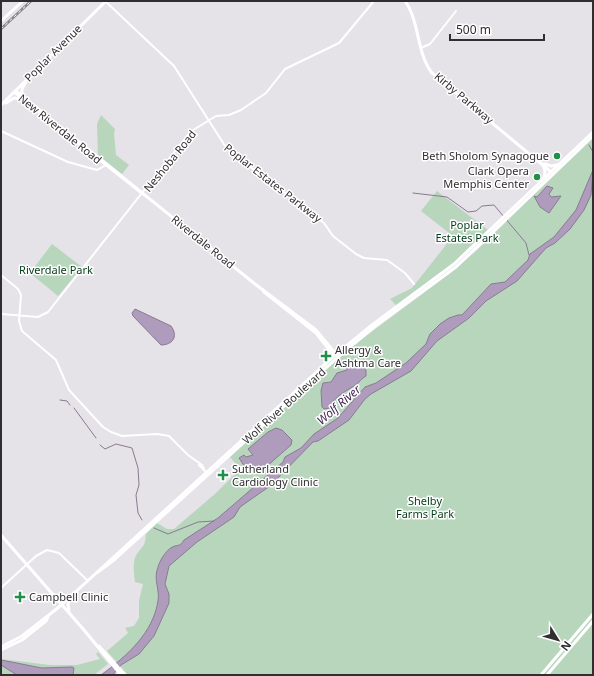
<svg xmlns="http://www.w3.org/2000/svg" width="594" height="676" viewBox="0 0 594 676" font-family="'Noto Sans',sans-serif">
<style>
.green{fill:#b7d6bc}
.water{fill:#af9cbd;stroke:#897b93}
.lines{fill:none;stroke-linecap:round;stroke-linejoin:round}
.stream{stroke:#897b93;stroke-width:1}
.minor{stroke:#fff;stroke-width:2}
.major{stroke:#fff;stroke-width:3}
.rail-casing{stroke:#88868a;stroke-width:2.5}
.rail{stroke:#fff;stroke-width:1;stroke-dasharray:3;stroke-linecap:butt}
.poi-dot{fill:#208f48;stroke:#fff;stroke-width:1.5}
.labels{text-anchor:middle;stroke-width:3;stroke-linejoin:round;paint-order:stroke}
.street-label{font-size:11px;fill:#302e30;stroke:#fff}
.poi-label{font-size:11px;fill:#302e30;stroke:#fff;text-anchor:start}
.park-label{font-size:11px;fill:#033b18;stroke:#fff}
.water-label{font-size:12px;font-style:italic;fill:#412652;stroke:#fff}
</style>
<rect width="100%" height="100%" fill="#e5e2e8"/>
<g class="green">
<polygon points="101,115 115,129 114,134 116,155 129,165 122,174 98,155 97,124"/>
<path d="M593,138V675H128L107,651L128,633L125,628L134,626L139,618V601L143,584L135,582C134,573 132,561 137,554C143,545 145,547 146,534L157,523L167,529H174L216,493L240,469L230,457L350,348L449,274L476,251Z"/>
<polygon points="437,191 488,230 454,263 396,305 390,299 412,288 453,236 421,211"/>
<polygon points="52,244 82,267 58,296 30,273"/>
<polygon points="98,652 108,664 94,675 1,675 1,659 50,665 77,665 100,659 96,654"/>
</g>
<g class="water">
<path d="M593,170L591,195L584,210L570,229L555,243L546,248L517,281L486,301L469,318L437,341L411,371L371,394L365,399L349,420L318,441L313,442L270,486L240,507L234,517L197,542L169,566L165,584L169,594V603L154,636L139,654L121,665L113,675H101C127,656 153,633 158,601C160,589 153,579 158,567C160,560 167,548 175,546C180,545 181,545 184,540L218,518L283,462L285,457L301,448L314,434L338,418L365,387L376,383L406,363L426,344L430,334L440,324L449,318L458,315H462L491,284L505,282L528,260L530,254L554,237L576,210Z"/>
<polygon points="547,186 553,188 549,194 551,197 561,196 549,213 540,207 534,196 537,197"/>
<path d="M135,309L171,326C179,337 172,345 161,345L133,316L132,313Z"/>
<path d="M354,361L366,370V376C362,378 359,383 354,386C346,391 332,398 330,408L324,409L322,407L321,391L323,383L331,382L337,373L347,370V367Z"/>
<polygon points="276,428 282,430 292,440 291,445 258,474 245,467 239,458 244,455 246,457 253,455 248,449 268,432"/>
<polygon points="1,660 42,668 72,667 74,668 73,675 17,675 1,665"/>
</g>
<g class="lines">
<g class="stream">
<polyline points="589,145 593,152"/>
<polyline points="413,193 447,197 468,212 476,211 482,206 494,205 526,243 529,255"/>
<polyline points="60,400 67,401 70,405"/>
<polyline points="74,408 96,438"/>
<polyline points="100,445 105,449 116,444 132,448 138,468 139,485 136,495 138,513 142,520"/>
<polyline points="154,528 168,534 198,522 214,521"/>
</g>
<g class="minor">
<polyline points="105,1 174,66 227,149 324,223 333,236 356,254 364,258 387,260 405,273 414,284"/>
<polyline points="421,48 430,44 456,11"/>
<polyline points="1,131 68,162 97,170 106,165"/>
<polyline points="1,275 18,289 21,295 19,321 22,331 56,360 69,390 103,427 111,432 122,436 157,434 169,436 188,455 202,465 204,469"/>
<polyline points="1,314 38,317 48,312 190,132 216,116 229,115 241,110 266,93 285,69 339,43 374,1"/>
<polyline points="199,465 207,473"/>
<polyline points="1,588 36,556 47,550 59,553 88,581"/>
</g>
<g class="major">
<path d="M405,1C420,22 416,52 432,73L551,172"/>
<polyline points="1,21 23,1"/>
<polyline points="16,91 255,284 316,330 336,354"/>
<polyline points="14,92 143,194"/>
<polyline points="22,96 22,89 26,82"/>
<polyline points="6,103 14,98 21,99"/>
<polyline points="1,105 106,1"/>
<polyline points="543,164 545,172 544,178"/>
<polyline points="545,164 551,166 557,165"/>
<polyline points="263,290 264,292 316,333 334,356"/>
<polyline points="1,535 84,630 121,675"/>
<polyline points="98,572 114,560 338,357 374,327 456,267 593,136"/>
<polyline points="69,612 68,604 70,598"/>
<polyline points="99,646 125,675"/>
<polyline points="1,647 22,636 59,607 334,356 372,325 454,264 593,132"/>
<polyline points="1,650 22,640 46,621 48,617"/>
<polyline points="541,675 593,614"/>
<polyline points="547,675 593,621"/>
</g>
<g class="rail-casing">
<polyline id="rail" points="1,29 31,1"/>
</g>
<use href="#rail" class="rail"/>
</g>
<g class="poi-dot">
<circle cx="557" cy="156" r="4"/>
<circle cx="537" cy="177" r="4"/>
<path d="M324 350h4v4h4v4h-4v4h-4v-4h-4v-4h4z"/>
<path d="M221 469h4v4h4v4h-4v4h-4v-4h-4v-4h4z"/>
<path d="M18 591h4v4h4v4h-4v4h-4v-4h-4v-4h4z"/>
</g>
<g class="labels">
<g class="street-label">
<text transform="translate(53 53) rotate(-45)" y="4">Poplar Avenue</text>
<text transform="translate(464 98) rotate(40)" y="4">Kirby Parkway</text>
<text transform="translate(60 129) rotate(39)" y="4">New Riverdale Road</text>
<text transform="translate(170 161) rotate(-51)" y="4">Neshoba Road</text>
<text transform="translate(273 183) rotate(38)" y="4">Poplar Estates Parkway</text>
<text transform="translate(203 242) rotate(39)" y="4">Riverdale Road</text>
<text transform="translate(284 406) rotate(-42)" y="4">Wolf River Boulevard</text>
</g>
<g class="poi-label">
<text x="549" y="160" text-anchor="end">Beth Sholom Synagogue</text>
<text x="529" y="175" text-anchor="end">Clark Opera<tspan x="529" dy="13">Memphis Center</tspan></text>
<text x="335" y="354">Allergy &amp;<tspan x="335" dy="13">Ashtma Care</tspan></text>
<text x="232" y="473">Sutherland<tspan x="232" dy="13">Cardiology Clinic</tspan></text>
<text x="29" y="601">Campbell Clinic</text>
</g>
<g class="park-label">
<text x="467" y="229">Poplar<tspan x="467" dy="13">Estates Park</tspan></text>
<text x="56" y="274">Riverdale Park</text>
<text x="425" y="505">Shelby<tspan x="425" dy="13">Farms Park</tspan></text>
</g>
<g class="water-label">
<text transform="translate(339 405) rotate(-41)" y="4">Wolf River</text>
</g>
</g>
<rect width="594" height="676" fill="none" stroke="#302e30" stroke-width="4"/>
<g transform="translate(558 640) rotate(127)" stroke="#ffffff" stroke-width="3" paint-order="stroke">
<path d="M0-3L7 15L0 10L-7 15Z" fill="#302e30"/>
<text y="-6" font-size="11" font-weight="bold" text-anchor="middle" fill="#302e30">N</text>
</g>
<path d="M450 34v6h94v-6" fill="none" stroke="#302e30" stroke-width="2"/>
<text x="456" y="34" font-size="12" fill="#302e30" stroke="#ffffff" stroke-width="3" paint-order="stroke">500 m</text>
</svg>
